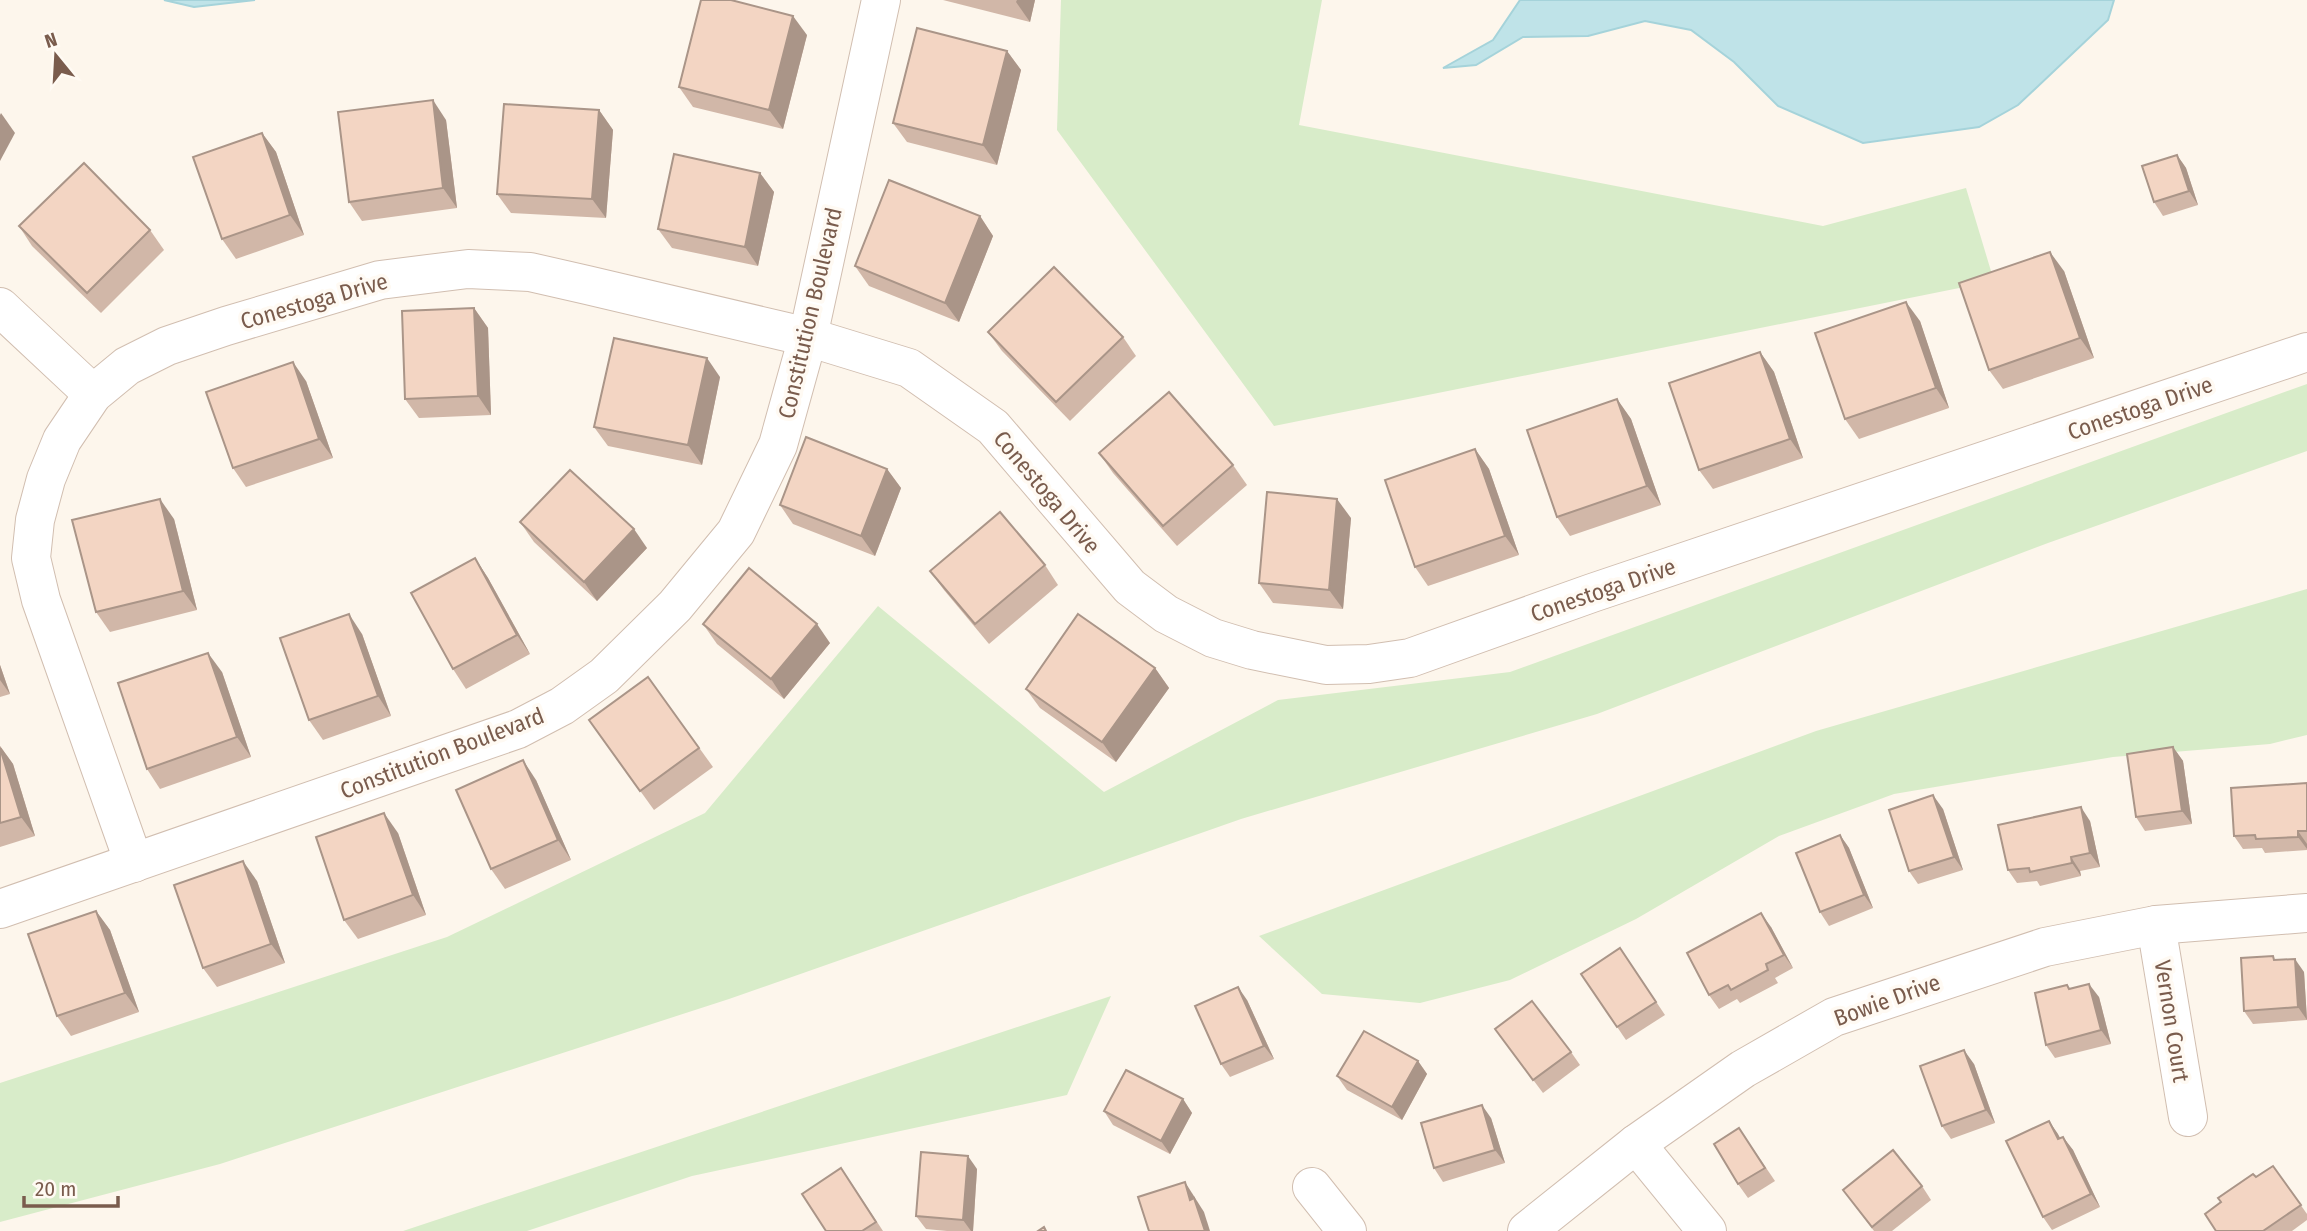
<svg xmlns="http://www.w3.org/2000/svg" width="2307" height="1231" viewBox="0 0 2307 1231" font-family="'Fira Sans Condensed',sans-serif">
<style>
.green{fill:#d8ecc9}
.water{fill:#bfe3e8;stroke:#a5d3da;stroke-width:2}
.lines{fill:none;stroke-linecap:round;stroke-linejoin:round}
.minor-casing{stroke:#d1beb0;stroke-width:40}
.minor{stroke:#fff;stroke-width:38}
.wall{fill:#d1b7a8}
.shaded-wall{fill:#aa9588}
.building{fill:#f3d5c3;stroke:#aa9588;stroke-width:2}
.labels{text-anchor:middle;stroke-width:7;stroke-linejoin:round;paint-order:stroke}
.street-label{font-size:23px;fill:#7a5c4d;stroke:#fffaf3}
</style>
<rect width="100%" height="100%" fill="#fdf6ec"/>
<g class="green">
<polygon points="1061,0 1322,0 1299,125 1823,226 1966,188 1994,281 1274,426 1057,130"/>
<polygon points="2307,384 2307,451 2048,543 1597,714 1241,819 729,999 220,1164 0,1222 0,1083 447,937 705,813 878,606 1104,792 1278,700 1510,672"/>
<polygon points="2307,589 2307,735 2270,744 2113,757 1894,794 1779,836 1636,919 1510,980 1420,1003 1322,994 1259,936 1816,731"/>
<polygon points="1111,996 1067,1095 692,1176 527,1231 403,1231"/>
</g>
<g class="water">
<polygon points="164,0 255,0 194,7"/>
<polygon points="1520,0 2114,0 2108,20 2018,105 1979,127 1863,143 1778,106 1734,62 1691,30 1645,21 1588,36 1523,37 1476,65 1443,68 1493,40"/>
</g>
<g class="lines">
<g class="minor-casing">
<g id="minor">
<polyline points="0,307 93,394"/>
<polyline points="134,863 41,600 31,558 35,520 46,479 62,440 93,394 127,366 167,346 226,326 380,280 468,269 530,272 587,285 808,337 909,368 993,427 1130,587 1166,614 1213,638 1252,650 1326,665 1369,664 1410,658 1592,593 2307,352"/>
<polyline points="0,909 518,729 562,706 604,676 675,606 736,532 778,445 808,337 881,0"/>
<polyline points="2156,925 2188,1117"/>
<polyline points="1636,1144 1707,1231"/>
<polyline points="1312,1187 1347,1231"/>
<polyline points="1527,1231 1636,1144 1743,1069 1834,1017 2045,947 2156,925 2307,913"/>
</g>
</g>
<use href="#minor" class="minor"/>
</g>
<g class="wall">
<polygon points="943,0 1035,0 1030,22"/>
<polygon points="807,35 783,129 693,107 679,87"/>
<polygon points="1007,51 1021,70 997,165 907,142 893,123"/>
<polygon points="599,110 613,130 606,218 511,213 497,194"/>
<polygon points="446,120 457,208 362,221 349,202"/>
<polygon points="262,133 276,152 304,235 236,259 222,239"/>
<polygon points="2177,155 2186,168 2198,205 2163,216 2154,202"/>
<polygon points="760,173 774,192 758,266 672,248 658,229"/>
<polygon points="980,216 993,236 959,322 869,286 855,266"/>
<polygon points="19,226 150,230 164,250 101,313 32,246"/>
<polygon points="2064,271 2094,358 2003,389 1989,370"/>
<polygon points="474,308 488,328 491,415 419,418 405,399"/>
<polygon points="1920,321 1949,408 1859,439 1845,419"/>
<polygon points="988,332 1123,337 1136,356 1070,421 1002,351"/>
<polygon points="1760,352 1774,372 1803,458 1713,489 1699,470"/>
<polygon points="720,377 702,465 608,446 594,427"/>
<polygon points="306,381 333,458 246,487 233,468"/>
<polygon points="1617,399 1631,419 1661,505 1570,536 1557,517"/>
<polygon points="1475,449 1489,469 1519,555 1428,586 1415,567"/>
<polygon points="1099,453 1233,465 1247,485 1177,546 1113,473"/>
<polygon points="887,469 901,488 875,556 793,524 780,505"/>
<polygon points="1351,518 1343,609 1273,603 1259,583"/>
<polygon points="174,519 197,610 110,632 96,612"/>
<polygon points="520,522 647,548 597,601 534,542"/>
<polygon points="475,558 488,578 530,654 466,689 453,669"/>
<polygon points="1045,565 1058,585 989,644 944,590 930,571"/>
<polygon points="703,624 830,643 784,699 717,644"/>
<polygon points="362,634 391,716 323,740 309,720"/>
<polygon points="0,665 10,694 0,697"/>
<polygon points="1155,668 1169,688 1116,762 1040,708 1026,689"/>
<polygon points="222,672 251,757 160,789 147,769"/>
<polygon points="648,677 713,767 654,810 589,720"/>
<polygon points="0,746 13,764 35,836 0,847"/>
<polygon points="2173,747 2183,761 2192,824 2145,831 2136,817"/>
<polygon points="536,780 571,860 505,889 491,869"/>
<polygon points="2307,783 2307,850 2265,853 2262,848 2243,849 2234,836"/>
<polygon points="1943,809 1963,870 1918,884 1909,871"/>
<polygon points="2090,821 2100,867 2080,871 2081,876 2040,886 2037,881 2017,883 2008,870"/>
<polygon points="398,833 426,915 358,939 344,920"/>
<polygon points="1840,835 1849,848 1873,908 1829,926 1820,912"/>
<polygon points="257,881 285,963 217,987 203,968"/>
<polygon points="96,911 110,930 139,1012 71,1036 57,1016"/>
<polygon points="1771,927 1793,968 1775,978 1778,983 1740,1003 1737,999 1719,1009 1709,995"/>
<polygon points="1620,948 1665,1015 1626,1040 1581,974"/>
<polygon points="2276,960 2304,972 2307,1020 2253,1024 2244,1011"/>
<polygon points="2070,989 2099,997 2111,1044 2055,1058 2046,1045"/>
<polygon points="1247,1000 1274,1059 1230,1077 1221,1064"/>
<polygon points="1495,1029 1571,1052 1580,1065 1543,1093"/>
<polygon points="1418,1061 1427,1074 1402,1120 1347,1090 1337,1076"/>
<polygon points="1974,1064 1995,1123 1951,1139 1942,1126"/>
<polygon points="1183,1099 1192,1113 1170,1154 1113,1125 1104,1111"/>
<polygon points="1491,1118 1505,1163 1443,1182 1434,1168"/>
<polygon points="2049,1121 2060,1138 2063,1137 2073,1150 2100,1207 2052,1230 2043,1217"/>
<polygon points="1739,1128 1775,1181 1748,1198 1738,1184"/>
<polygon points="2273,1166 2307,1214 2307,1220 2292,1231 2216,1231"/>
<polygon points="977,1169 973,1231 947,1231 926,1229 916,1216"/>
<polygon points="850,1181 883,1231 826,1231"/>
<polygon points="1922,1186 1931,1200 1892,1231 1874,1231 1843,1190"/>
</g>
<g class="shaded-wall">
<polygon points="1017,0 1035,0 1030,22 1016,2"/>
<polygon points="793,16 807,35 783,129 769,110"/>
<polygon points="1007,51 1021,70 997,165 983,145"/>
<polygon points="433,100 446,120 457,208 443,188"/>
<polygon points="599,110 613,130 606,218 592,199"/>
<polygon points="1,113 15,133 0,161 0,115"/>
<polygon points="262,133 276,152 304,235 290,215"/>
<polygon points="2177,155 2186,168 2198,205 2189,191"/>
<polygon points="760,173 774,192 758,266 745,247"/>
<polygon points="980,216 993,236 959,322 945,303"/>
<polygon points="2050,252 2064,271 2094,358 2080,338"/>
<polygon points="1906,302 1920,321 1949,408 1936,388"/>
<polygon points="474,308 488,328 491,415 478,396"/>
<polygon points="1760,352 1774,372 1803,458 1790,439"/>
<polygon points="707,358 720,377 702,465 688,445"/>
<polygon points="293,362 306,381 333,458 319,439"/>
<polygon points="1617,399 1631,419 1661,505 1647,486"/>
<polygon points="1475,449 1489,469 1519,555 1505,536"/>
<polygon points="887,469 901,488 875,556 861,536"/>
<polygon points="160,499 174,519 197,610 183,591"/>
<polygon points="1337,499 1351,518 1343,609 1329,590"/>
<polygon points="634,529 647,548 597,601 584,582"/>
<polygon points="475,558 488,578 530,654 517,635"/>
<polygon points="349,614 362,634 391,716 378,696"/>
<polygon points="817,624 830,643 784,699 771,679"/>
<polygon points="208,653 222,672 251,757 237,737"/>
<polygon points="0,665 10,694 0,680"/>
<polygon points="1155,668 1169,688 1116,762 1102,742"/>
<polygon points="0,746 13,764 35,836 21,817"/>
<polygon points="2173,747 2183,761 2192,824 2182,811"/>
<polygon points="523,760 536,780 571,860 558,840"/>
<polygon points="1933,795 1943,809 1963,870 1954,857"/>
<polygon points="2081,807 2090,821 2100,867 2090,853"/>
<polygon points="384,813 398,833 426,915 413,895"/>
<polygon points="2298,831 2307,844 2307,849 2298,837"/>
<polygon points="1840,835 1849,848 1873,908 1864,895"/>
<polygon points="2071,857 2080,871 2081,876 2072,863"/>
<polygon points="243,861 257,881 285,963 271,944"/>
<polygon points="96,911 110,930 139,1012 125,993"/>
<polygon points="1761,913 1771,927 1793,968 1784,955"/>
<polygon points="2295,959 2304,972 2307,1020 2298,1007"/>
<polygon points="2089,984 2099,997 2111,1044 2101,1030"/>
<polygon points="1238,987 1247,1000 1274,1059 1264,1046"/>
<polygon points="1964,1050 1974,1064 1995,1123 1986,1110"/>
<polygon points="1418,1061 1427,1074 1402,1120 1392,1107"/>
<polygon points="1183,1099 1192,1113 1170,1154 1161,1141"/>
<polygon points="1482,1105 1491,1118 1505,1163 1495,1150"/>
<polygon points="2049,1121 2058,1134 2067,1152 2058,1139"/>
<polygon points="2063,1137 2073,1150 2100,1207 2091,1194"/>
<polygon points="968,1156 977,1169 973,1231 971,1231 963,1220"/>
<polygon points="1185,1182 1204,1212 1210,1231 1205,1231 1190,1200"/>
</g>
<g class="building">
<polygon points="701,0 731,0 793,16 769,110 679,87"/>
<polygon points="917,28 1007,51 983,145 893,123"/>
<polygon points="433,100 443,188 349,202 338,112"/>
<polygon points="504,104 599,110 592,199 497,194"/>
<polygon points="262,133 290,215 222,239 193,157"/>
<polygon points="674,154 760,173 745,247 658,229"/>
<polygon points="2177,155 2189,191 2154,202 2142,166"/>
<polygon points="84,163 150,230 87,293 19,226"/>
<polygon points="889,180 980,216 945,303 855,266"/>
<polygon points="2050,252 2080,338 1989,370 1959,283"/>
<polygon points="1054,267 1123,337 1056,402 988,332"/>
<polygon points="1906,302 1936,388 1845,419 1815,333"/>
<polygon points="474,308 478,396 405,399 402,311"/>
<polygon points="614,338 707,358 688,445 594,427"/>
<polygon points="1760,352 1790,439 1699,470 1669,383"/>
<polygon points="293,362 319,439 233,468 206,392"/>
<polygon points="1169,392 1233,465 1163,526 1099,453"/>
<polygon points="1617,399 1647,486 1557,517 1527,430"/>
<polygon points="806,437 887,469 861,536 780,505"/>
<polygon points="1475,449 1505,536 1415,567 1385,480"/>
<polygon points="570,470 634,529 584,582 520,522"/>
<polygon points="1267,492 1337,499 1329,590 1259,583"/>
<polygon points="160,499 183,591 96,612 72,520"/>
<polygon points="1000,512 1045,565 975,624 930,571"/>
<polygon points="475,558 517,635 453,669 411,593"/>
<polygon points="749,568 817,624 771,679 703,624"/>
<polygon points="349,614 378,696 309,720 280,638"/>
<polygon points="1078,614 1155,668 1102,742 1026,689"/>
<polygon points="208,653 237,737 147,769 118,683"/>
<polygon points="648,677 699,748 640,791 589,720"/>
<polygon points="2173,747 2182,811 2136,817 2127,754"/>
<polygon points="0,748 21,817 0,823"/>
<polygon points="523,760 558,840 491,869 456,790"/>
<polygon points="2307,783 2307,831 2298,831 2298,837 2256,839 2255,835 2234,836 2231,788"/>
<polygon points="1933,795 1954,857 1909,871 1889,810"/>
<polygon points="2081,807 2090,853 2071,857 2072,863 2030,872 2029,868 2008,870 1998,825"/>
<polygon points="384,813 413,895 344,920 316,837"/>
<polygon points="1840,835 1864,895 1820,912 1796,853"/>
<polygon points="243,861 271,944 203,968 174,885"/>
<polygon points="96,911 125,993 57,1016 28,934"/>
<polygon points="1761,913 1784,955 1766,964 1768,970 1731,990 1728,985 1709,995 1687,953"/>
<polygon points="1620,948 1656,1002 1617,1027 1581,974"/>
<polygon points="2273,956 2274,960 2295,959 2298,1007 2244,1011 2241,958"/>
<polygon points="2089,984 2101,1030 2046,1045 2035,993 2067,985 2069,989"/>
<polygon points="1238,987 1264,1046 1221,1064 1195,1006"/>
<polygon points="1532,1001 1571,1052 1533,1080 1495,1029"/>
<polygon points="1364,1031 1418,1061 1392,1107 1337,1076"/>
<polygon points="1964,1050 1986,1110 1942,1126 1920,1066"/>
<polygon points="1126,1070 1183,1099 1161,1141 1104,1111"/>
<polygon points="1482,1105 1495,1150 1434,1168 1421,1123"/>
<polygon points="2049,1121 2058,1139 2063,1137 2091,1194 2043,1217 2006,1141"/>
<polygon points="1739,1128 1765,1168 1738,1184 1714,1144"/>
<polygon points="1893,1150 1922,1186 1872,1227 1843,1190"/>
<polygon points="921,1152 968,1156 963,1220 916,1216"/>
<polygon points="2273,1166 2301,1205 2263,1231 2216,1231 2205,1214 2221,1202 2218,1198 2253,1174 2256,1177"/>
<polygon points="841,1168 876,1222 862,1231 826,1231 802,1194"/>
<polygon points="1185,1182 1190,1200 1194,1198 1205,1231 1149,1231 1138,1197"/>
<polygon points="1044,1227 1046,1231 1038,1231"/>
</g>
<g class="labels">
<g class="street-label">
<text transform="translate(314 301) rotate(-16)" y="8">Conestoga Drive</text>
<text transform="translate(810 313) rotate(-77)" y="8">Constitution Boulevard</text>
<text transform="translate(2140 408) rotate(-19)" y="8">Conestoga Drive</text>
<text transform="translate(1047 492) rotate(50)" y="8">Conestoga Drive</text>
<text transform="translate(1603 590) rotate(-19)" y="8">Conestoga Drive</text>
<text transform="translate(442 753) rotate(-21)" y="8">Constitution Boulevard</text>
<text transform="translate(1887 1000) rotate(-20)" y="8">Bowie Drive</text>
<text transform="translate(2172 1021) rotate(81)" y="8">Vernon Court</text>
</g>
</g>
<g transform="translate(56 56) rotate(342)" stroke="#fffaf3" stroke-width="5" paint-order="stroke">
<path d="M0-5L12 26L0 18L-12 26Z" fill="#7a5c4d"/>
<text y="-10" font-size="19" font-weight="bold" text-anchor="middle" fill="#7a5c4d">N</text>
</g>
<path d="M24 1196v10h94v-10" fill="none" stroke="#7a5c4d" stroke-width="3.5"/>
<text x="35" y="1196" font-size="21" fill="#7a5c4d" stroke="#fffaf3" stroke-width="5" paint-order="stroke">20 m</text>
</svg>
